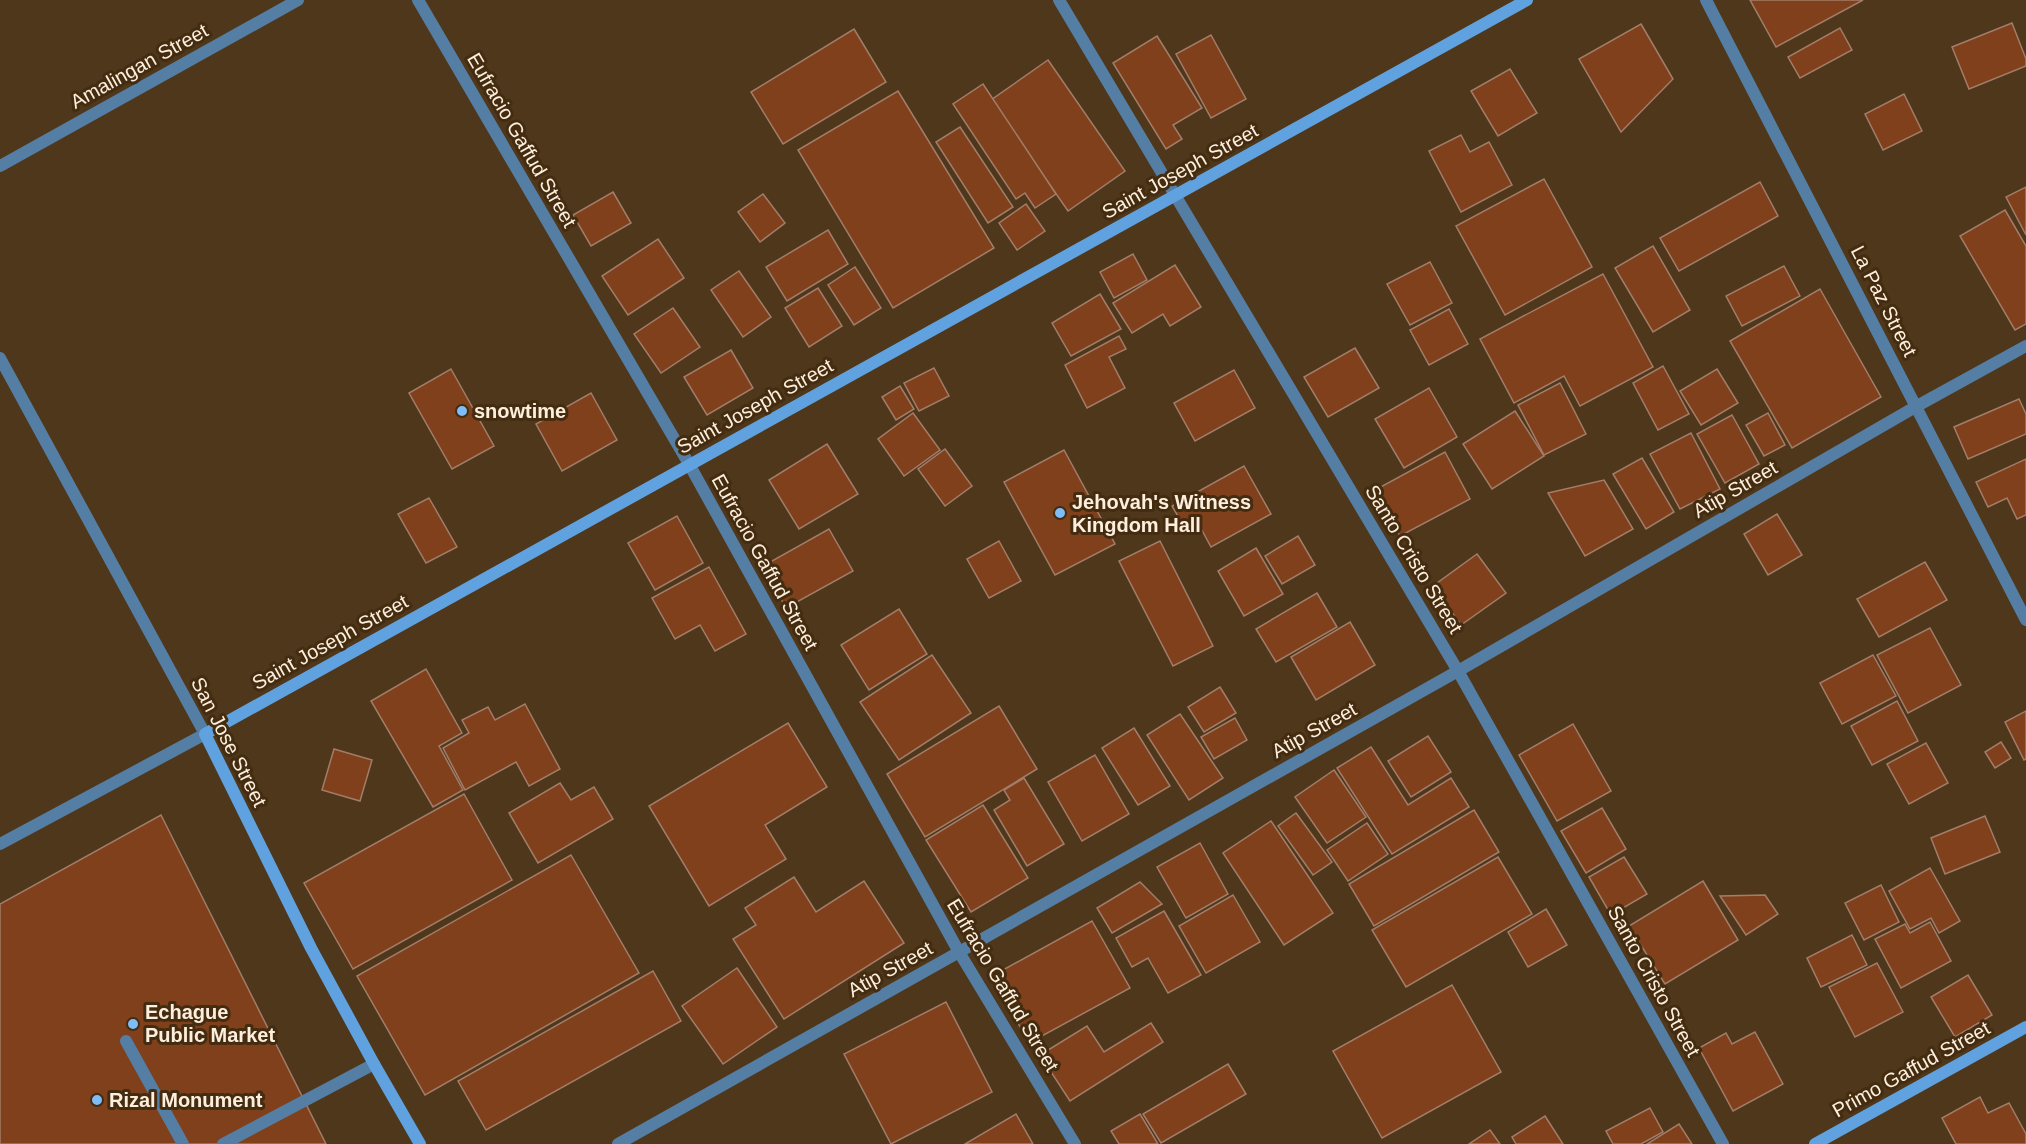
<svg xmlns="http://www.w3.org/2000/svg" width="2026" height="1144" viewBox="0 0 2026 1144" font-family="Arial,sans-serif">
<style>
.building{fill:#7f401b;stroke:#a27d6a;stroke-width:1.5}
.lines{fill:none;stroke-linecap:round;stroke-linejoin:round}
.service{stroke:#557ea5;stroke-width:12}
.minor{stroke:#557ea5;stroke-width:12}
.tertiary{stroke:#557ea5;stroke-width:12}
.secondary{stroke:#5fa2df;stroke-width:12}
.poi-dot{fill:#7ebdf9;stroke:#442c10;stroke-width:2}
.labels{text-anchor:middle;stroke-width:6;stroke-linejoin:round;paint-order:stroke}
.street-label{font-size:20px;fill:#fdeedd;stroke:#442c10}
.poi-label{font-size:20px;font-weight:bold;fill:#fdeedd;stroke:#442c10;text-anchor:start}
</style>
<rect width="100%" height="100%" fill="#4f371b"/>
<g class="building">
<polygon points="1750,0 1863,0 1776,47"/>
<polygon points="2012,23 2026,59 2026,66 1969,89 1952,47"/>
<polygon points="1641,24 1673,79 1621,132 1579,59"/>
<polygon points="1840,28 1852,50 1800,78 1788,57"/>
<polygon points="854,29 886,82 783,144 751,92"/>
<polygon points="1211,35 1246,99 1211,118 1176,54"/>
<polygon points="1157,36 1202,108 1173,125 1182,139 1166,149 1113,63"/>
<polygon points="1048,60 1125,171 1068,211 991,100"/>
<polygon points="1510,69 1537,113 1498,136 1471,91"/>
<polygon points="983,84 1056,194 1035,208 1025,193 1016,199 953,104"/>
<polygon points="898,91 994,248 893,308 798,150"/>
<polygon points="1904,94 1922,131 1883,150 1865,114"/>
<polygon points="960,127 1013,207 988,223 936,142"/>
<polygon points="1461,135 1470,152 1489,142 1512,185 1461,212 1429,151"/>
<polygon points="1544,179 1592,267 1505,315 1456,226"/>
<polygon points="1760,182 1778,216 1679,271 1660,238"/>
<polygon points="2026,187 2026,235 2006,197"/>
<polygon points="613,192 631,223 591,246 573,215"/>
<polygon points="763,194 785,223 760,242 738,212"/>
<polygon points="1026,204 1045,231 1017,250 999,223"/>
<polygon points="2005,210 2026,246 2026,324 2015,330 1960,236"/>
<polygon points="828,230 848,264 787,301 766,267"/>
<polygon points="658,239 684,278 628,315 602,276"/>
<polygon points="1653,246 1690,310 1653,332 1615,268"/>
<polygon points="1133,254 1147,280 1114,298 1100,272"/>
<polygon points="1430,262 1452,303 1410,325 1387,284"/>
<polygon points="1175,265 1201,307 1170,326 1163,314 1132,333 1113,303"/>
<polygon points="1784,266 1800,296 1742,326 1726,296"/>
<polygon points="855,267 881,308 854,325 828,285"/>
<polygon points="739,271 771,317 743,337 711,290"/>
<polygon points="1603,274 1653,367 1580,406 1564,376 1514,403 1480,339"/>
<polygon points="818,288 842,326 809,347 785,308"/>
<polygon points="1820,289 1881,397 1792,448 1730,341"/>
<polygon points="1100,294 1121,329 1071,356 1052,323"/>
<polygon points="673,308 700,347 661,373 634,334"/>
<polygon points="1449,309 1468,344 1429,365 1410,330"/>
<polygon points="1119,336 1126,349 1109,357 1125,388 1087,408 1065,365"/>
<polygon points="1355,348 1379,388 1328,417 1304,377"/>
<polygon points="731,350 753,388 707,415 684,377"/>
<polygon points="1663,366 1689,414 1658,430 1633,383"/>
<polygon points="934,368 949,396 919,411 904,383"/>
<polygon points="451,369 494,446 452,469 409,393"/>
<polygon points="1717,369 1738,403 1701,425 1680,391"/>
<polygon points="1234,370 1255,408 1195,441 1174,403"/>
<polygon points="1560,383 1586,434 1544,455 1518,405"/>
<polygon points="900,386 914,409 896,420 882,397"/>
<polygon points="1429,388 1457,437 1404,468 1375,419"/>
<polygon points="591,393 617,440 562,471 536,424"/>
<polygon points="2019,399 2026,414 2026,434 1968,459 1954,427"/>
<polygon points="1515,411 1544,456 1492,489 1463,444"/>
<polygon points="913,413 940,450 904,476 878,439"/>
<polygon points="1768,413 1785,445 1764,456 1746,425"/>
<polygon points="1732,415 1759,464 1725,483 1697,434"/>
<polygon points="1691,433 1720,489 1680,509 1650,454"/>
<polygon points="827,444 858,494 799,529 769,480"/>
<polygon points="945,449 972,486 945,506 918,469"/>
<polygon points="1064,450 1115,544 1055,575 1004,482"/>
<polygon points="1445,452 1470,499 1400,536 1375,490"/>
<polygon points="1642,458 1674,512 1646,529 1613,474"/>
<polygon points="2026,459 2026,515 2017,519 2007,498 1988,507 1976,482"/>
<polygon points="1244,466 1271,514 1211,547 1198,523 1186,530 1172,506"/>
<polygon points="1604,480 1633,529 1585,556 1548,493"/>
<polygon points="429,498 457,547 426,563 398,514"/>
<polygon points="1777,514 1802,555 1768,575 1744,534"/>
<polygon points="677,516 703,563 655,590 628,543"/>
<polygon points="829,529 853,571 786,608 763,566"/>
<polygon points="1298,536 1315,565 1282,584 1265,556"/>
<polygon points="999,541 1021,581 989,598 967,559"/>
<polygon points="1160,541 1213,646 1173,666 1119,561"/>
<polygon points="1256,548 1283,594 1244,616 1218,571"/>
<polygon points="1477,554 1506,593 1461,625 1433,586"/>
<polygon points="1925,562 1947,600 1879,637 1857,599"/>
<polygon points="709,567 746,634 715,651 700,625 675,639 652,598"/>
<polygon points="1317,593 1337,627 1276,662 1256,629"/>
<polygon points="899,609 927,654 869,690 841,645"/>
<polygon points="1350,622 1375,665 1316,700 1291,657"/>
<polygon points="1930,628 1961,685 1908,713 1877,655"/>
<polygon points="932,655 971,713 899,760 860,702"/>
<polygon points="1873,655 1896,696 1842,724 1820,683"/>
<polygon points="426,669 462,733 439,746 463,790 433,807 371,701"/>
<polygon points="1220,687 1236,713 1204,732 1188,707"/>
<polygon points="1897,701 1918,741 1872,765 1851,726"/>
<polygon points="525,704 560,769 529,786 516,762 465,790 443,748 469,733 462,720 488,707 495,720"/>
<polygon points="999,706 1037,769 925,837 887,774"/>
<polygon points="2026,711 2026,759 2024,760 2005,722"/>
<polygon points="1180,714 1223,778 1189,800 1147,735"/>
<polygon points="1235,718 1247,740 1214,759 1201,737"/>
<polygon points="788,723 827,787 765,825 786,859 709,906 649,806"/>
<polygon points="1573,724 1611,791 1557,821 1519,755"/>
<polygon points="1134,728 1170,786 1138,805 1102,748"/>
<polygon points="1428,736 1451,772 1411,797 1388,761"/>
<polygon points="2001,742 2011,758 1995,768 1985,752"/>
<polygon points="1926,743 1948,783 1909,804 1887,764"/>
<polygon points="1371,747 1408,805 1451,778 1469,807 1392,854 1337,768"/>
<polygon points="334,749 372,760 360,801 322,790"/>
<polygon points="1095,755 1129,814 1082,841 1048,782"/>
<polygon points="1334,770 1366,817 1327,843 1295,797"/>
<polygon points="1024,778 1064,844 1027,866 994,810 1010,800 1004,790"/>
<polygon points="560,783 571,800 594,787 613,819 538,863 509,813"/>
<polygon points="464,794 512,880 353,969 304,883"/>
<polygon points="983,805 1028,878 971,912 926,840"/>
<polygon points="1602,808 1626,849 1586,873 1561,831"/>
<polygon points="1474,810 1499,852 1374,926 1349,884"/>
<polygon points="1296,813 1332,862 1313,875 1278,826"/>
<polygon points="161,815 326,1144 0,1144 0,904"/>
<polygon points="1985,816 2000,852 1945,874 1931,838"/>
<polygon points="1271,821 1333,913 1284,945 1223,853"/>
<polygon points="1367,823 1388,854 1348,881 1327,850"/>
<polygon points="1200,843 1228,894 1186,918 1157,867"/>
<polygon points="571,855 639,973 425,1095 357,976"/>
<polygon points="1498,857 1532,914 1406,987 1372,930"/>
<polygon points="1624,857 1647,894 1611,915 1589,877"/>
<polygon points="1930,868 1960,921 1939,933 1931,918 1910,929 1889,891"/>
<polygon points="794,877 816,912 864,881 904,943 784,1019 733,939 756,925 745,908"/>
<polygon points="1703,881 1738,940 1665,984 1629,926"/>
<polygon points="1140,882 1162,904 1112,933 1097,908"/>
<polygon points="1881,885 1899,922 1864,940 1845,903"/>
<polygon points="1233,895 1260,942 1206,973 1179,926"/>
<polygon points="1765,895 1778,914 1746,935 1720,896"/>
<polygon points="1546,909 1567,945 1528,967 1508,932"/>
<polygon points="1164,911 1201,975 1168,993 1148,958 1132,967 1116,938"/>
<polygon points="1092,921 1130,988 1029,1043 992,976"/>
<polygon points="1930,922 1951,961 1901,988 1875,939 1905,924 1910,933"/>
<polygon points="1852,935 1867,965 1821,987 1807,958"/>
<polygon points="1877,963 1903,1012 1855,1037 1829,987"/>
<polygon points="737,968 777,1027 723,1064 682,1006"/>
<polygon points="653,971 681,1021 486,1130 458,1081"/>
<polygon points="1968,975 1992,1015 1955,1037 1931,997"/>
<polygon points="1452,985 1501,1072 1382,1138 1333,1051"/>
<polygon points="946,1002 992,1092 891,1144 844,1054"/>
<polygon points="1151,1023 1163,1042 1070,1101 1040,1055 1087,1026 1104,1052"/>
<polygon points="1755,1032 1783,1084 1733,1111 1699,1048 1726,1033 1732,1044"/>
<polygon points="1228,1064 1246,1094 1161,1143 1143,1114"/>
<polygon points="1980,1097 1988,1113 2009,1103 2026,1134 2026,1144 1956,1144 1942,1118"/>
<polygon points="1650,1108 1663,1132 1641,1144 1613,1144 1606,1131"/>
<polygon points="1016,1114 1033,1144 965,1144"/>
<polygon points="1140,1114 1158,1144 1119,1144 1111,1131"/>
<polygon points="1545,1116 1563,1144 1516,1144 1512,1137"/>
<polygon points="1679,1124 1692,1144 1647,1144"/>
<polygon points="1490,1130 1500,1144 1469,1144"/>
</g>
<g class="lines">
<g class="service">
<polyline points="126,1041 183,1144"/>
<polyline points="223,1144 374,1064"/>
</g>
<g class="minor">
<polyline points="418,0 689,464 959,952 1075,1144"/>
<polyline points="1059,0 1458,671 1723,1144"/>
<polyline points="0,166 298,0"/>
<polyline points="618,1144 1458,671 1917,406 2026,346"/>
</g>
<g class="tertiary">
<polyline points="1706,0 2026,620"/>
<polyline points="0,358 205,734 0,844"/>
</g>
<g class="secondary">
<polyline points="420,1144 374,1064 311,948 205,734 1527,0"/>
<polyline points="1815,1144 2026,1027"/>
</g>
</g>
<g class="poi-dot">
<circle cx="462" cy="411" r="6"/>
<circle cx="1060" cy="513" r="6"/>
<circle cx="133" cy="1024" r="6"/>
<circle cx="97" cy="1100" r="6"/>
</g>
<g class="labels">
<g class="street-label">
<text transform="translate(139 66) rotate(-29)" y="7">Amalingan Street</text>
<text transform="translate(522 140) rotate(60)" y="7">Eufracio Gaffud Street</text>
<text transform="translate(1180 171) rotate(-29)" y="7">Saint Joseph Street</text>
<text transform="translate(1884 301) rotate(63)" y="7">La Paz Street</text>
<text transform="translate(755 406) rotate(-29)" y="7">Saint Joseph Street</text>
<text transform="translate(1735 489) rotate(-30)" y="7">Atip Street</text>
<text transform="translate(1414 559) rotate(59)" y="7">Santo Cristo Street</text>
<text transform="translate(765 562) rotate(61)" y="7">Eufracio Gaffud Street</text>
<text transform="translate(330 642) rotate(-29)" y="7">Saint Joseph Street</text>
<text transform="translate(1314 730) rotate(-29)" y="7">Atip Street</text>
<text transform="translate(229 742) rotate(63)" y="7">San Jose Street</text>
<text transform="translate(890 969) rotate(-29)" y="7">Atip Street</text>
<text transform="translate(1654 981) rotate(61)" y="7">Santo Cristo Street</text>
<text transform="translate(1003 985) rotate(59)" y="7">Eufracio Gaffud Street</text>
<text transform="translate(1911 1069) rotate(-29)" y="7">Primo Gaffud Street</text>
</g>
<g class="poi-label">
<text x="474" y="418">snowtime</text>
<text x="1072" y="509">Jehovah's Witness<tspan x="1072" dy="23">Kingdom Hall</tspan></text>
<text x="145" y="1019">Echague<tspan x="145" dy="23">Public Market</tspan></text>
<text x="109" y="1107">Rizal Monument</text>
</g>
</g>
</svg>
